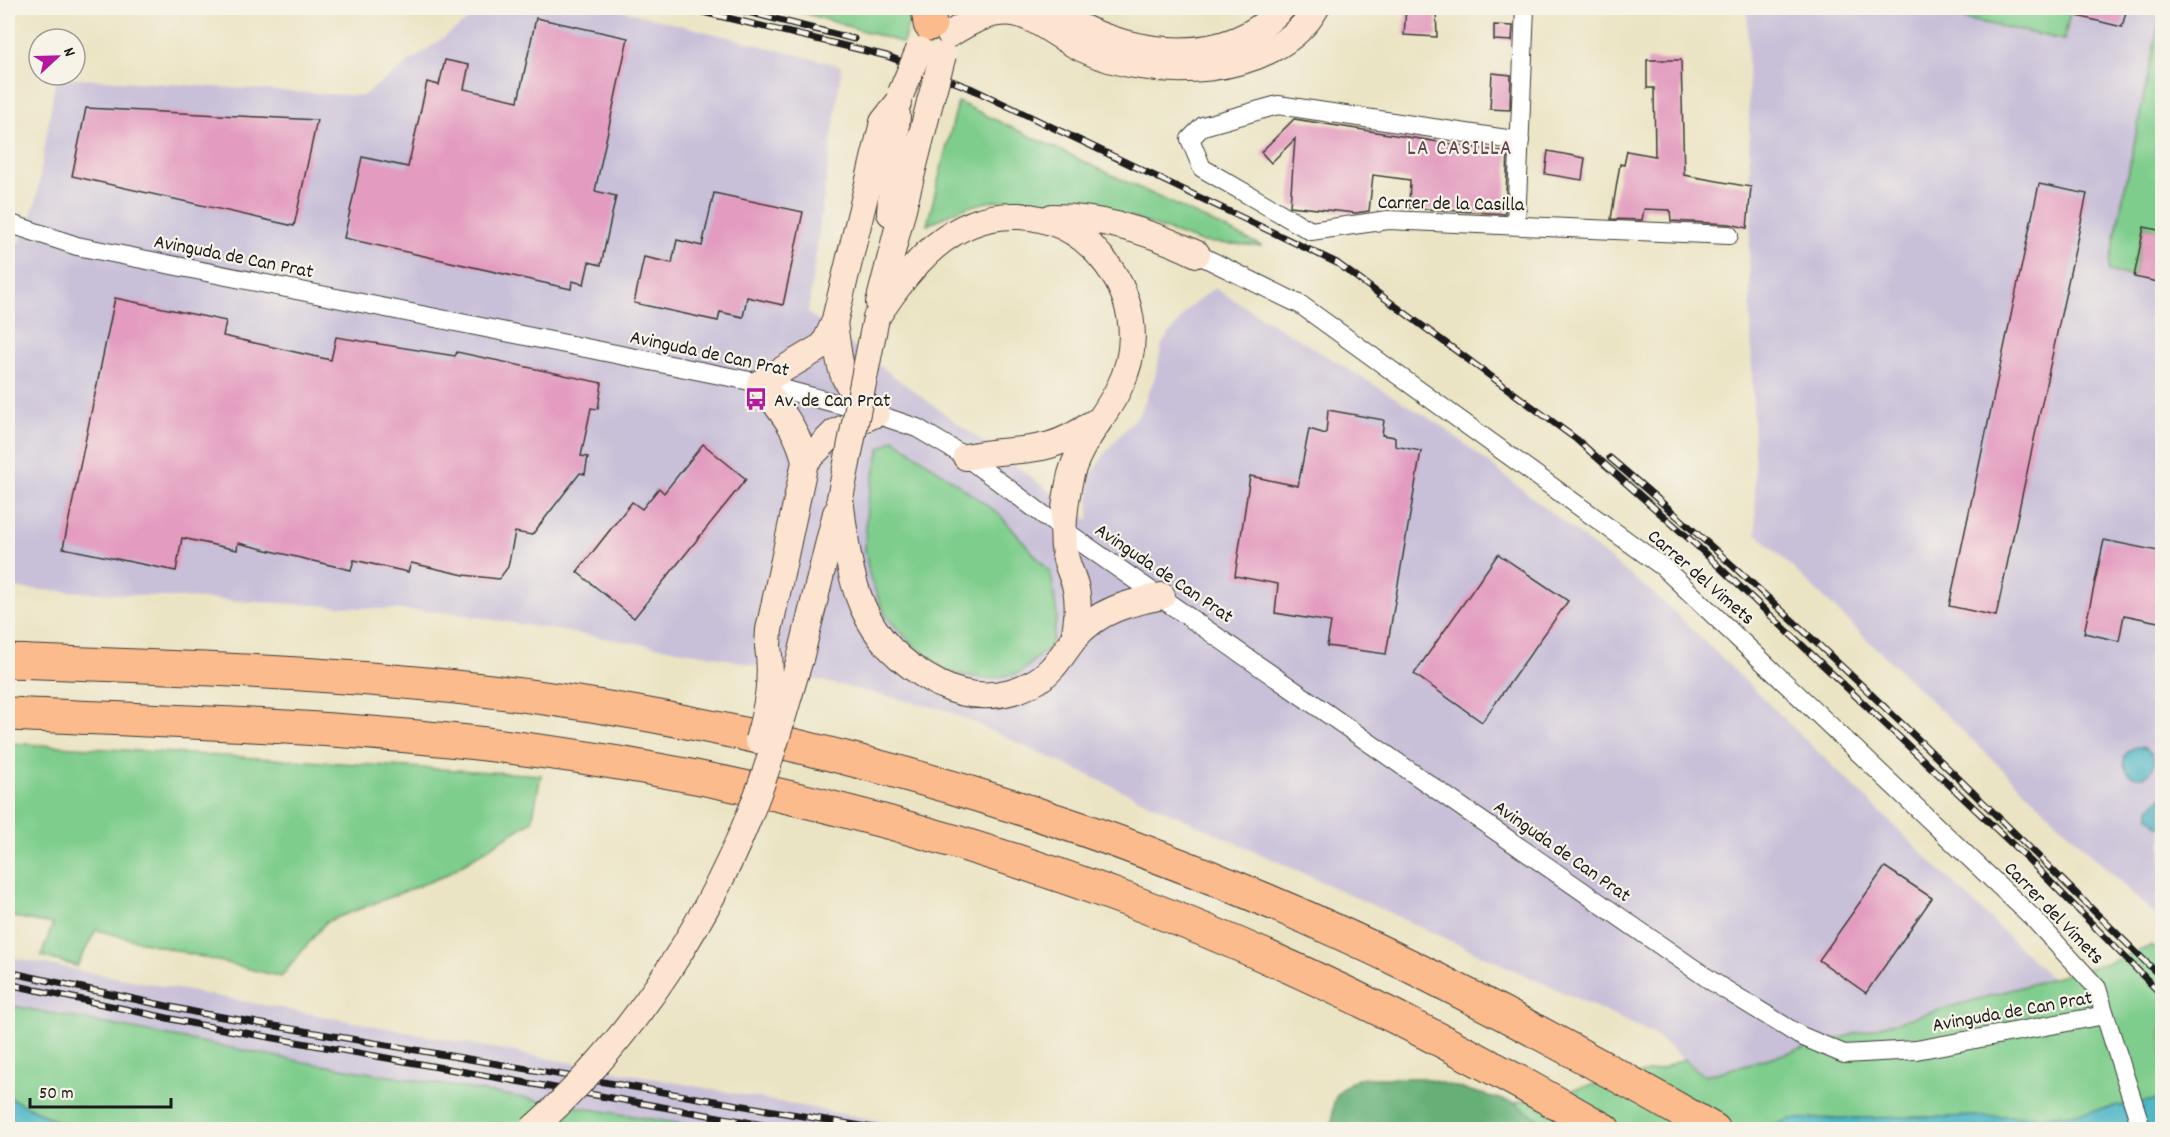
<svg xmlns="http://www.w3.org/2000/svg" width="2170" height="1137" viewBox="0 0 2170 1137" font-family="Dekko,sans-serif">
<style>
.industrial{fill:#c8bfd8}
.green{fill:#7ecd8c;stroke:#4d7454;stroke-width:1.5}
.forest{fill:#66b078;stroke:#41664a;stroke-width:1.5}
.water{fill:#49b5c5;stroke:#326870;stroke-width:1.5}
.building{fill:#e39bbf}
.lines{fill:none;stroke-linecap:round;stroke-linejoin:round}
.street-casing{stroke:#3b3a35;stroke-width:20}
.secondary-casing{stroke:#3b3a35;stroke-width:28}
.highway-casing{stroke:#3b3a35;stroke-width:35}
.street{stroke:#fff;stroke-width:18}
.secondary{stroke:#fde4d1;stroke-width:26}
.highway{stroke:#fbbb8c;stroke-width:33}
.rail-casing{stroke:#1c1c1c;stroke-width:7}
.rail{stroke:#f7f3e8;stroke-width:4.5;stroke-dasharray:14;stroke-linecap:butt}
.secondary-bridge-casing{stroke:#3b3a35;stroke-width:28;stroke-linecap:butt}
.secondary-bridge{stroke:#fde4d1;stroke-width:26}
.labels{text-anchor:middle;stroke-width:4.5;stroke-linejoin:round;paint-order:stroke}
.street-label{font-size:20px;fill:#1c1c1c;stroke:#f7f3e8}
.poi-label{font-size:20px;fill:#1c1c1c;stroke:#f7f3e8;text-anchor:start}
.neighbourhood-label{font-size:21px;letter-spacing:1.5px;fill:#624855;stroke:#f7f3e8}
</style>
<rect width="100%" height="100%" fill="#f7f3e8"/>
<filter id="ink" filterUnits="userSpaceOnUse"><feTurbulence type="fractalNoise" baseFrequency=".0167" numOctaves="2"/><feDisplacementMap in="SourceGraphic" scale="12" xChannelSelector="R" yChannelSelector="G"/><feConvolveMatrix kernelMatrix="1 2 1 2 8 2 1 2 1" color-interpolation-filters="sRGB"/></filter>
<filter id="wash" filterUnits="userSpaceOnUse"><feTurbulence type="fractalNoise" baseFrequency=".008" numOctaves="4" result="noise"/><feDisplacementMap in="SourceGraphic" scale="24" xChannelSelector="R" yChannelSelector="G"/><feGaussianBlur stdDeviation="1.35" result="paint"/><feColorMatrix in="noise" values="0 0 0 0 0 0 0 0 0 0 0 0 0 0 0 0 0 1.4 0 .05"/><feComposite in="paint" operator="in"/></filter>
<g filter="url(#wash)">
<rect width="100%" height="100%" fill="#ebe4c4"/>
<g class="industrial">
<polygon points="485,8 612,8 842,66 808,313 1089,520 1089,479 1107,450 1140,413 1155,377 1162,344 1189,308 1214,288 1442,426 1664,602 2052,979 1704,1076 1652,1033 946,710 714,656 453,613 8,588 8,240 20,243 36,201 56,77 362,96"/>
<polygon points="1747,8 2162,8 2162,922 1756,533 1749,253 1753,189 1750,177"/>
<polygon points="8,957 924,1129 712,1129 304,1062 8,1005"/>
</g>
<g class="green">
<polygon points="788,8 913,8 903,43"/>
<polygon points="1914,8 2071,8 2064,40"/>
<polygon points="2162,8 2162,231 2144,227 2134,277 2108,271"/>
<polygon points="958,102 1262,246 1201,242 1124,215 1040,200 991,201 960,209 927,225"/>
<polygon points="894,439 998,513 1051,573 1057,616 1051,645 1020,673 986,679 949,672 913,645 886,616 870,578 865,551 867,504 880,449"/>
<polygon points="8,743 541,775 532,821 444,876 326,922 281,977 96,930 77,966 41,956 53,924 8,916"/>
<polygon points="2151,946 2162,955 2162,1099 2066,1115 1791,1119 1760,1130 1553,1129 1514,1103 1661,1069 1683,1059 1705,1076 2110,962"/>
<polygon points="8,1005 304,1062 712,1129 72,1129 8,1097"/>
</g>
<path class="forest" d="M1358,1078H1423L1514,1103L1553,1129H1332C1333,1100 1331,1093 1358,1078Z"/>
<g class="water">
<circle cx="2139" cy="762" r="15"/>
<polygon points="2162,797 2162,826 2158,826 2150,817 2150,806"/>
<polygon points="8,1097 72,1129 8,1129"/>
<polygon points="2162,1099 2162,1129 1760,1130 1791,1119 2066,1115"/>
</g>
<g id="blocks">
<g class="building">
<polygon points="1406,8 1436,8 1437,37 1404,35"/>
<polygon points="2065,8 2127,8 2122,27 2065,13"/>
<polygon points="536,18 628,38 595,191 616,196 601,265 589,262 584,284 572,281 571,289 344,238 362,157 408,167 427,82 439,85 445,60 469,65 464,89 518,101"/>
<polygon points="1494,25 1513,26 1512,41 1494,40"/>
<polygon points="1647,60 1681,60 1684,175 1751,187 1747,228 1730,224 1671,221 1670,210 1644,209 1642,220 1611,219 1620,164 1624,165 1627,151 1655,156 1654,88 1647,88"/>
<polygon points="1492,73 1511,75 1510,110 1490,109"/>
<polygon points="86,108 317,120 294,226 72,176"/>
<polygon points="1294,119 1508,153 1505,214 1409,208 1410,180 1373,175 1369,211 1355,213 1290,206 1295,139 1271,163 1261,152"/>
<polygon points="1548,151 1585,158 1582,180 1545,174"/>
<polygon points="2039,184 2087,194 1996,616 1949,606"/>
<polygon points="714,193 803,212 783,305 747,297 743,317 720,312 718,321 634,303 644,257 672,263 677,240 702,246"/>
<polygon points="2144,227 2163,231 2163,283 2134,277"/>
<polygon points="115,298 226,321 223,336 331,360 336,337 455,356 457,352 602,383 598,409 591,408 581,456 588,457 585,474 580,473 532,535 515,532 508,567 499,579 464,575 411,563 408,572 354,560 351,570 238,543 237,550 182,538 176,571 63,548"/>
<polygon points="1328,410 1384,420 1382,435 1395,437 1395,446 1421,451 1386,654 1327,646 1331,622 1275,613 1278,584 1235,576 1250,476 1298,486 1309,429 1326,434"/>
<polygon points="703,444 746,479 634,618 577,572 632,502 642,509 659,488 664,493"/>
<polygon points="2104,540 2163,552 2163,623 2124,615 2119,641 2084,633"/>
<polygon points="1498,554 1568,601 1482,722 1414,674"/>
<polygon points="1885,867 1932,898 1866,993 1819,960"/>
</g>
</g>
</g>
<g filter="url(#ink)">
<use href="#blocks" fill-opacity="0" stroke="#3b3a35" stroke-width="1.5"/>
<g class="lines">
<g class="street-casing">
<g id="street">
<polyline points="1520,141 1278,105 1203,126 1190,139 1202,168 1311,231 1388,220 1729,235"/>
<polyline points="8,223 77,246 760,383 876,414 917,428 966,457 1065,531 1713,982 1799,1035 1844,1054 1916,1050 2105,1015 2142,1130"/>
<polyline points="1516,225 1525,8"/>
<polyline points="1197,254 1301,305 1663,567 2033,918 2097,988 2105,1015"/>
</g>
</g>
<g class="secondary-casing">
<g id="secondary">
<path d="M1047,8C1115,53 1220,75 1282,8"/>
<path d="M950,34C969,22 991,10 1014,13C1039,18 1060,39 1083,49C1149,81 1275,80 1316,8"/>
<polyline points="890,213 897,115"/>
<path d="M1052,217C1103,217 1151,232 1197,254"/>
<polyline points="879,303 930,102"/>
<path d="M876,318C910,267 950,213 1019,216C1052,218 1080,231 1101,257C1133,294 1142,343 1119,388C1103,421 1076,445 1069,483C1065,504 1061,533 1065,555C1067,565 1072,575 1075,585C1080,603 1077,621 1074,639"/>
<path d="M834,323C841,370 838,382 876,414"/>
<path d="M966,457C1020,445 1042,459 1093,423"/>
<polyline points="805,462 835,432 873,415"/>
<path d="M840,498C850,582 857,641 939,684C969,699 1001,699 1031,684C1052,674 1061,656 1074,639C1097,610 1129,603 1162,596"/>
<path d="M768,646L769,630L805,462C799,430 779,409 760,383L824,345L834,323L883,122L898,103"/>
<polyline points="800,659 836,513"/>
</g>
</g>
<g class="highway-casing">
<g id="highway">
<polyline points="928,8 930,24"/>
<path d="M8,661C202,668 399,674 591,705C876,751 1154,840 1412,967C1514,1018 1615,1073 1714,1130"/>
<path d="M8,714C161,721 315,725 468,742C695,767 922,822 1136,903C1298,964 1454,1043 1604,1130"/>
</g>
</g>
<use href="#street" class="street"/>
<use href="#secondary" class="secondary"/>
<use href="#highway" class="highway"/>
<g class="rail-casing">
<g id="rail">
<polyline points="686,8 887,56 970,88 1337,263 1576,439 1694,543 2030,861 2162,995"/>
<polyline points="732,8 854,39"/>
<path d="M1610,458C1803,622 1982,801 2162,978"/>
<polyline points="8,972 199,1013 885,1130"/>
<polyline points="8,984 195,1024 792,1130"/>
</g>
</g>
<use href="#rail" class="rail"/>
<g class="secondary-bridge-casing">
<g id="secondary-bridge">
<polyline points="901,93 919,50"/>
<polyline points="930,102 943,55"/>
<polyline points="840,498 876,318"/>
<path d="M758,740C767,708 773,680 768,646"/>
<path d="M531,1130C635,1038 714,915 761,785C776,743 787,701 800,659"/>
</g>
</g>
<use href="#secondary-bridge" class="secondary-bridge"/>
</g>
</g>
<defs>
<g id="bus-bare" transform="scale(1.8)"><path d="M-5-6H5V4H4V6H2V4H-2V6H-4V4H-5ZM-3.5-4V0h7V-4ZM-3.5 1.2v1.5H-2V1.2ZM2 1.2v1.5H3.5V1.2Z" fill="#b5179e" stroke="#f7f3e8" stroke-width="2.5" paint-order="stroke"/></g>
</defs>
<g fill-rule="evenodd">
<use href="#bus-bare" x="756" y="399"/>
</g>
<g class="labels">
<g class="street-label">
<text transform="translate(1451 202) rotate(1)" y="7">Carrer de la Casilla</text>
<text transform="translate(234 255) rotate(11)" y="7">Avinguda de Can Prat</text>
<text transform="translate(710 352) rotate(12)" y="7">Avinguda de Can Prat</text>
<text transform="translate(1165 572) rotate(34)" y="7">Avinguda de Can Prat</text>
<text transform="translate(1702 576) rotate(41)" y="7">Carrer del Vimets</text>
<text transform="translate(1563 850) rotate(35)" y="7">Avinguda de Can Prat</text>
<text transform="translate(2055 912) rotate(46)" y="7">Carrer del Vimets</text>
<text transform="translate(2012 1010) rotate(-10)" y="7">Avinguda de Can Prat</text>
</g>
<g class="poi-label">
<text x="774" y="406">Av. de Can Prat</text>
</g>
<g class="neighbourhood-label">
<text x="1460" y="154">LA CASILLA</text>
</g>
</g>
<rect width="2170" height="1137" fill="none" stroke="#f7f3e8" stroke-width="30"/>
<g transform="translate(57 57) rotate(68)"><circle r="28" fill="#f7f3e8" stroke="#9f9d96" stroke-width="1.5"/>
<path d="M0-4.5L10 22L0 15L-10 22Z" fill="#b5179e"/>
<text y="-9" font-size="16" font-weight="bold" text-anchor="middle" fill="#1c1c1c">N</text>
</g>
<path d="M30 1098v9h141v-9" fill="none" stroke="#1c1c1c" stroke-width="3"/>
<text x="39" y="1098" font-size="18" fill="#1c1c1c" stroke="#f7f3e8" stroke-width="4.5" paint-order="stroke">50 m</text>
</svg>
